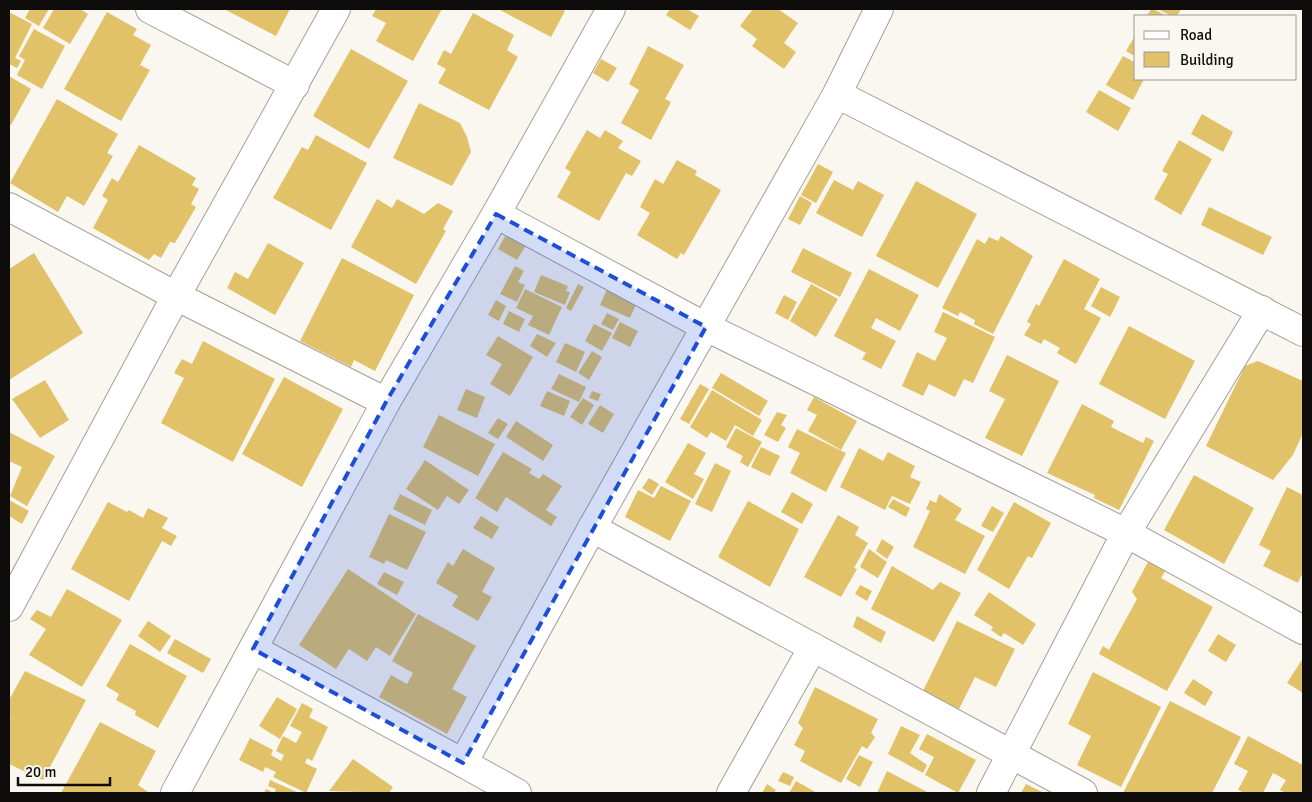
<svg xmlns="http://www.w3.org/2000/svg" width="1312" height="802" viewBox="0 0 1312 802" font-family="Signika,sans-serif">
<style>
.building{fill:#e1c268}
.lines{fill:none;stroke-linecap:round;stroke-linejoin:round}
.street-casing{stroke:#a3a19a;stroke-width:30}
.street{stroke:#fff;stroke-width:28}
.marked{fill:#1d4ed8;fill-opacity:0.2;stroke:#1d4ed8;stroke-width:4;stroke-dasharray:10 6;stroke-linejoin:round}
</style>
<rect width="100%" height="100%" fill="#faf7f0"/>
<g class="building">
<polygon points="30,9 49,9 39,26 25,18"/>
<polygon points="54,9 80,9 88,14 70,44 43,28"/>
<polygon points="224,9 290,9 276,36"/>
<polygon points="376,9 442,9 413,61 376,41 386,23 372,16"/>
<polygon points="498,9 561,9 565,11 551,37"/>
<polygon points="670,9 687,9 699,16 690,30 666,15"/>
<polygon points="753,9 778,9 798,23 784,43 796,52 784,69 752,46 757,39 740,26"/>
<polygon points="1151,9 1153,9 1167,16 1147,16"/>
<polygon points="1158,9 1181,9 1177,16 1171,16"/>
<polygon points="9,12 32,24 15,58 21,61 17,68 9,64"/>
<polygon points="107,12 137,29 133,35 151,45 140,65 150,70 121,121 64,89"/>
<polygon points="473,13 514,35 507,50 518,57 489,110 438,83 446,69 437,64 444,50 451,54"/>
<polygon points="34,29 65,46 42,89 17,75 25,60 19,56"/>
<polygon points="1136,34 1136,57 1126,51"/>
<polygon points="648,46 684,65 665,99 671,102 651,140 621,123 639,90 629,84"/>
<polygon points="351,49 408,81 369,149 313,116"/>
<polygon points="1123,56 1136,63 1136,79 1144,79 1133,100 1106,85"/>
<polygon points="601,59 617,68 608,82 593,73"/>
<polygon points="9,76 31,89 11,125 9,124"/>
<polygon points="1099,90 1131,108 1118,131 1086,112"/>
<polygon points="57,99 118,134 107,153 113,156 84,206 67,196 58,212 10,183"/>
<polygon points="419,103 460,123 467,137 471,152 452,186 393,158"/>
<polygon points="1202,114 1233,132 1223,152 1191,134"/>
<polygon points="587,130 600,138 605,130 623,141 618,148 641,161 632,176 626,173 599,221 557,197 571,172 565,168"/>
<polygon points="316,135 367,163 331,230 273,198 302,147 308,150"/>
<polygon points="1179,140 1212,159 1181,215 1154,199 1168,174 1162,171"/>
<polygon points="139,145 196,178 192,185 199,189 191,204 196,207 175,243 170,242 161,258 154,254 149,260 93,228 108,200 102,196 112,178 118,182"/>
<polygon points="677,160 697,171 695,175 721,190 684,255 681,253 677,259 637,235 650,213 640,207 655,179 663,184"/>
<polygon points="818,164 833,172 816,203 801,195"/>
<polygon points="834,180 853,190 858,181 884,195 862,237 816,213"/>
<polygon points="916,181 977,214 938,288 876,256"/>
<polygon points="800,196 812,203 800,225 788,219"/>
<polygon points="377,199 392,208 397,199 424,214 438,203 453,211 443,229 446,231 416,284 351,247"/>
<polygon points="1209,207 1272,237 1263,255 1201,225"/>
<polygon points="508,231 528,242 517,260 498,249"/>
<polygon points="1001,236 1033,256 993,334 974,324 975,320 960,312 958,316 942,308 977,239 985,244 989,237 998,241"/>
<polygon points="268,243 304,263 275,315 227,288 235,272 248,279"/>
<polygon points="803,248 852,273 840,297 791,272"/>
<polygon points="34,253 83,333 9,380 9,269"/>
<polygon points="342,258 414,295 375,371 354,360 351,367 300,341"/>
<polygon points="1064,259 1100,279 1084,309 1101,318 1076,364 1057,353 1060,348 1044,339 1041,344 1024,335 1031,324 1027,322 1036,304 1039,306"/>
<polygon points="515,266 524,271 518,282 525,285 517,302 500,294"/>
<polygon points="869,269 919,295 900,331 876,318 871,328 896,341 881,369 862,359 866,353 834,336"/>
<polygon points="541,275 568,286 566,291 570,292 565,305 534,292"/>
<polygon points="578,284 584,287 571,311 566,308"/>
<polygon points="811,284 838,299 816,337 790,321"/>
<polygon points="608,287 638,300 630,318 600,305"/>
<polygon points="1101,287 1120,297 1110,317 1091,306"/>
<polygon points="525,289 562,307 549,335 528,325 533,316 516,308"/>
<polygon points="784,295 797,302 788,320 775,313"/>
<polygon points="496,300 506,306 499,321 488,315"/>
<polygon points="509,311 525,319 519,332 503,324"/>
<polygon points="943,312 995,337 973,383 964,379 955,397 929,384 923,396 902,386 917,352 935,361 947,338 934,332"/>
<polygon points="607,313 619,319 613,330 601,324"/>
<polygon points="620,322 638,331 630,347 612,338"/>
<polygon points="594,324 612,333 602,351 585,341"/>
<polygon points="1129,326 1195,361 1165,419 1099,384"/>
<polygon points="537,334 556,343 547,357 530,346"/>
<polygon points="498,336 533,357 510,396 490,384 502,364 486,355"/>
<polygon points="203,341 275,379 233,462 161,423 184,378 174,373 182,359 192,364"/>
<polygon points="565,343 585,352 576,372 556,362"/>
<polygon points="592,351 602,357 589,380 578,373"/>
<polygon points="1007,355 1059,381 1022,456 985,438 1005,399 989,391"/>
<polygon points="1258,361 1303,381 1303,433 1293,455 1273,480 1206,446 1245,366"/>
<polygon points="721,373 768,401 759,416 712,388"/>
<polygon points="559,374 586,387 579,402 551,389"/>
<polygon points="284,377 343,409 302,487 242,454"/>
<polygon points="45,380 69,420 40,438 12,399"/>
<polygon points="700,384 709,389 689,424 680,419"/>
<polygon points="466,389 485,397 477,418 457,410"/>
<polygon points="712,390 762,420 753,436 735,425 726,441 711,432 707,438 690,427"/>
<polygon points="547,391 570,401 564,416 540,406"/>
<polygon points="592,391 601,394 598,401 589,398"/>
<polygon points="814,397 857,421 841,450 808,431 817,415 807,410"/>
<polygon points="583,398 594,405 582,425 570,417"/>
<polygon points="1082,404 1114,421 1111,427 1143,443 1146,437 1154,441 1119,510 1094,498 1095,495 1047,473"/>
<polygon points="600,405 614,414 603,433 588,424"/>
<polygon points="777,412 787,415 781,425 786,428 778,442 764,435"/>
<polygon points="439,415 495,444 478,476 423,447"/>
<polygon points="498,418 508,424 498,439 488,433"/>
<polygon points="516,421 553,445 543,461 506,437"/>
<polygon points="736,428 762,442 748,467 740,462 743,456 726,447"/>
<polygon points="797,429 846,453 826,492 790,473 800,453 788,447"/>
<polygon points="9,432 55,456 27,506 10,496 22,467 9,461"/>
<polygon points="688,443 706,453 694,474 704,479 693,499 665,482"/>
<polygon points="761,447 780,456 770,476 751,467"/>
<polygon points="859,448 883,461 888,452 915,466 910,477 921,482 910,504 892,496 885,510 840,487"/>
<polygon points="503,452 532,469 529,473 539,479 543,474 562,486 546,510 557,517 551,526 506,497 497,512 475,498"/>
<polygon points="425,460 469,490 459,504 447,496 438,510 406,489"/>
<polygon points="715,463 731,471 712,512 695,504"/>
<polygon points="1194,475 1254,508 1224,564 1164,530"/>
<polygon points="649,478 659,484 652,495 642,488"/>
<polygon points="661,486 691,501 670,541 625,517 638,490 654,498"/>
<polygon points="1287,487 1303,495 1303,572 1298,583 1263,566 1271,551 1259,545"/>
<polygon points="792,492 813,504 802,524 781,512"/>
<polygon points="400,494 432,510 425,525 393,509"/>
<polygon points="939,494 962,509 955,520 985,536 965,574 913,547 930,511 926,509 930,500 936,503"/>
<polygon points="893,499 910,508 906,517 888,507"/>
<polygon points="9,500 29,511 22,524 9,516"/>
<polygon points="748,501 799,529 770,587 718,557"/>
<polygon points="108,502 127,512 129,510 143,518 148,508 168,518 162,528 177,536 171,546 162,541 129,601 71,569"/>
<polygon points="1014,502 1051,523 1032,558 1028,556 1009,589 977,570"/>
<polygon points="992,506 1004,513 993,532 981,526"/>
<polygon points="389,514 426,532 407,570 386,560 384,564 369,557"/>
<polygon points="838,515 859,527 855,535 868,543 854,568 857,569 841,597 804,577"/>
<polygon points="481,516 499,527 492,539 473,528"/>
<polygon points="882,539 894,547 887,559 876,551"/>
<polygon points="463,549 495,568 482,592 492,597 478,621 452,606 458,596 436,583 448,562 453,566"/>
<polygon points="869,549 887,562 878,578 860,567"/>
<polygon points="1149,560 1166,570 1161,578 1213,607 1167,691 1099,654 1103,646 1109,650 1137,599 1132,592"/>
<polygon points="892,566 933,590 940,582 961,593 934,642 871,609"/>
<polygon points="348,569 416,614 390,656 376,647 367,661 349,649 336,669 299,645"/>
<polygon points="384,572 404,582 397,595 377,584"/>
<polygon points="860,585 872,591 867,601 855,594"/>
<polygon points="67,589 122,620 82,687 29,655 46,629 30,619 37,610 51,617"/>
<polygon points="989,592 1036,624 1023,645 1004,633 1001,637 991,630 993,627 974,615"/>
<polygon points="418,614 476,646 452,689 467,697 447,734 379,697 391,675 407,684 413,673 392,661"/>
<polygon points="857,616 886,632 881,643 853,627"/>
<polygon points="148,621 171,636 160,652 138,636"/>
<polygon points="957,621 1015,649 996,687 975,677 959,709 923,691"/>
<polygon points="1218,634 1236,645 1226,662 1208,651"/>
<polygon points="175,639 211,659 203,673 167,653"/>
<polygon points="130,644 187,676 158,728 135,715 136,711 116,700 119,694 106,686"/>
<polygon points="1303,658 1303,693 1287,683"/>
<polygon points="25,671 86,700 43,780 9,764 9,721 11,718 9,717 9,700"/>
<polygon points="1093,672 1161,707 1121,787 1077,765 1091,736 1068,724"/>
<polygon points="1193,679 1213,692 1205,706 1184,693"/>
<polygon points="815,687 878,719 871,733 875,737 867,749 862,746 841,783 800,761 805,751 794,745 803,728 798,723"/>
<polygon points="277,697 297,709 280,739 259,726"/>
<polygon points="1170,701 1241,737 1212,793 1123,793"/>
<polygon points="302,703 313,709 309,717 328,727 312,761 307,758 305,763 317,769 306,793 273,777 276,772 265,767 263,772 239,760 250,738 273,750 271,755 281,761 284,755 276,751 283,736 296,743 302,732 290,726"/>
<polygon points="100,722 156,751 138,785 148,792 147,793 61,793"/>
<polygon points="901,726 920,735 910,753 927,765 923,773 888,754"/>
<polygon points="927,734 976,760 958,793 925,775 934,757 919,749"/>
<polygon points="1248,736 1303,765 1303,793 1286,793 1280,790 1286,780 1273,773 1263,793 1245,793 1238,790 1248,771 1234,764"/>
<polygon points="859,755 873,762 860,787 846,779"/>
<polygon points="353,759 393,787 389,793 329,791"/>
<polygon points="887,771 929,793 877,793"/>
<polygon points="783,772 794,777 790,786 778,781"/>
<polygon points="270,780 299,793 264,793 266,789 274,793 276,789 268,786"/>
<polygon points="796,781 817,793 789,793"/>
<polygon points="767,784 776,790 774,793 762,793"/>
<polygon points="1026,784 1044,793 1021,793"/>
</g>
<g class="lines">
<g class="street-casing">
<g id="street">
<polyline points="150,9 295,85"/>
<polyline points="837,94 1303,332"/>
<polyline points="9,207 176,296 386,402"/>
<polyline points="496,214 706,327 1126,533 1303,630"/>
<polyline points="592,528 1083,793"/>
<polyline points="9,607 176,296 336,9"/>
<polyline points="253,649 463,763 592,528 837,94 879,9"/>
<polyline points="463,763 517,793"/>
<polyline points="175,793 386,402 496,214 611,9"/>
<polyline points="731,793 813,647"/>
<polyline points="991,793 1126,533 1262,310"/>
</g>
</g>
<use href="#street" class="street"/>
</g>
<path class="marked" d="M496,214L706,327L463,763L253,649L386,402Z"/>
<rect width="1312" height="802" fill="none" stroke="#0d0c0a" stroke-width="20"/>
<rect x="1134" y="15" width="162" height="65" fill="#faf7f0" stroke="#9b9994"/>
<rect x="1144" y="31" width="25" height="8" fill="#ffffff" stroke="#9b9994"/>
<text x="1180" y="40" font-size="15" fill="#0d0c0a">Road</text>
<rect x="1144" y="52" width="25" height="15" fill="#e1c268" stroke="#9b9994"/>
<text x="1180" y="65" font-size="15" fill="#0d0c0a">Building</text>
<path d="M18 777v8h92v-8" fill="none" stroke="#0d0c0a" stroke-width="2.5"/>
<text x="25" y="777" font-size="15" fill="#0d0c0a" stroke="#faf7f0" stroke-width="4" paint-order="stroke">20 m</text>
</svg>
